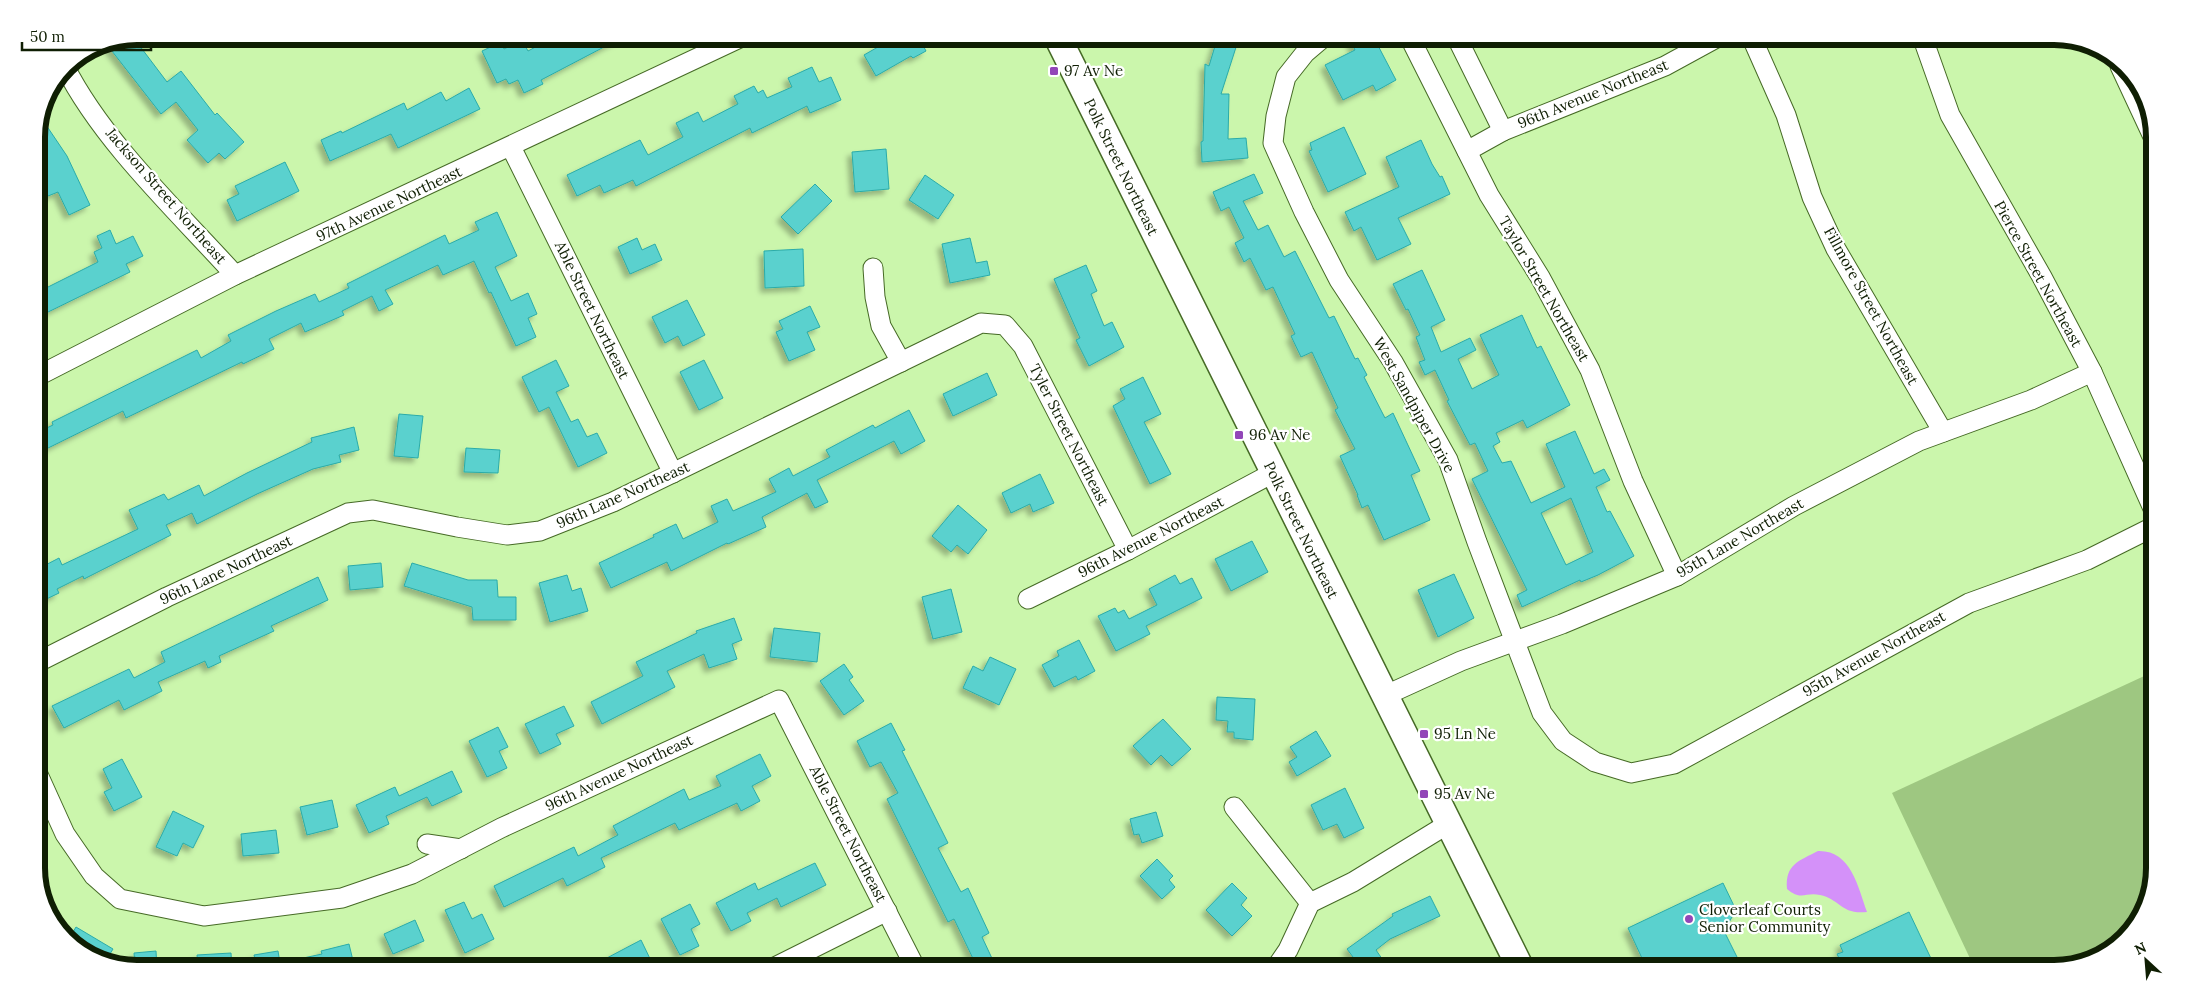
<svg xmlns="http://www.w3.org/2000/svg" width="2191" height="1005" viewBox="0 0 2191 1005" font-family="Lora,serif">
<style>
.green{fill:#9ec781}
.water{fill:#d491f9}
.building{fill:#5ad1ce;stroke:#2aaba9;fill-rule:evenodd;filter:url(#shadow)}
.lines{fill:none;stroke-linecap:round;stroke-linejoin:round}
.street-casing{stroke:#466a26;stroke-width:21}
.secondary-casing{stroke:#466a26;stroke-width:29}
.street{stroke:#fff;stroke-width:19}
.secondary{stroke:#fff;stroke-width:26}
.poi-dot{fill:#9246b8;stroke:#fff;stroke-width:2}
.labels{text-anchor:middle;stroke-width:4.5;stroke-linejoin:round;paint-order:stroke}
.poi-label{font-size:15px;fill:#0f1e03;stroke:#fff;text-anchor:start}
.street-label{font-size:15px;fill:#0f1e03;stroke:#fff}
.rim{fill:none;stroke:#0f1e03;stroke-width:6}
</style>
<defs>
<filter id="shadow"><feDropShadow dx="-4.5" dy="4.5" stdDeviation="2.5" flood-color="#0004"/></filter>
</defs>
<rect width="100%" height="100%" fill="#cbf6ac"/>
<polygon class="green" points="2155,671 2155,868 2147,907 2110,952 2055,969 1975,969 1892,793"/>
<path class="water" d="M1818,851C1851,850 1858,887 1867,912C1841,915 1840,899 1820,895C1805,892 1801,901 1787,889C1785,864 1799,861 1818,851Z"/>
<g class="building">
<polygon points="556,36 625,36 541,80 543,84 524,93 518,80 509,84 506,79 497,83 482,51 501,42 504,49 522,40 528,51"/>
<polygon points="897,36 918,36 926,51 913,58 911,56 876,76 864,55"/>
<polygon points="1218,36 1238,41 1221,94 1229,94 1228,139 1246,138 1248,158 1202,162 1201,142 1203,141 1205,64 1209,66"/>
<polygon points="1348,36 1373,36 1396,80 1376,91 1373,85 1343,100 1325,65 1355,50"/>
<polygon points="133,37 167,82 181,71 215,115 217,113 244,142 225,159 219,153 208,163 187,140 198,130 176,102 161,114 108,46 116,40"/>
<polygon points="812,67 819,82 831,77 841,100 810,113 807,106 752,133 750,128 636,186 633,180 604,193 600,185 577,196 567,175 640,140 648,155 683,137 676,123 698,112 703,122 738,104 734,96 754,86 758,93 763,90 767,98 792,87 788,78"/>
<polygon points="469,88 480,109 398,148 391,134 330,161 321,140 341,131 342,133 404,103 407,110 441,92 446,101"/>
<polygon points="40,116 67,156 90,205 69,215 58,192 43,198 37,185 44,182 38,170 45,167 36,153 36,130"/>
<polygon points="1344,127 1366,174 1328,192 1309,151 1312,150 1310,143"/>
<polygon points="1421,140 1432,164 1440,177 1442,176 1450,194 1398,218 1411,244 1377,260 1361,227 1354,231 1345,212 1399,187 1386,157"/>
<polygon points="886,149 889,189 855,192 852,152"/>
<polygon points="285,162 299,191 237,221 227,200 239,194 235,186"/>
<polygon points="1254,174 1263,193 1243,201 1258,230 1268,225 1284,257 1295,251 1329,318 1334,316 1355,359 1358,358 1367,375 1364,377 1385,418 1393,413 1420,471 1411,475 1430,520 1384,540 1368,505 1362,508 1357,495 1358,495 1340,456 1355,449 1335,410 1338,408 1312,352 1301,357 1291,336 1295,334 1273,287 1266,290 1250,258 1244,262 1235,243 1244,238 1229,207 1221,211 1213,192"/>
<polygon points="925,175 954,195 938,219 909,200"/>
<polygon points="815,184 832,201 798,234 781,217"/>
<polygon points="497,212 517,256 495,267 511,301 528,293 537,314 528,318 536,337 516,346 491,292 489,293 474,261 443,275 438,265 385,290 393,304 379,311 372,296 342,311 344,315 305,332 301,323 269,339 274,349 243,364 242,362 126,418 123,411 36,454 36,433 53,425 52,422 197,350 201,358 231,341 228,335 276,311 315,294 319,302 349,288 347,284 445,235 449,244 479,230 475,222"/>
<polygon points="110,230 116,244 133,236 143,256 126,264 130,272 44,314 36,300 36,293 98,262 94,252 102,248 97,236"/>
<polygon points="637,238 642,250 655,244 662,260 630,274 618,247"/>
<polygon points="970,238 976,263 987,261 990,275 950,283 942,244"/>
<polygon points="803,249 804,286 765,288 764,251"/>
<polygon points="1086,265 1097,291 1091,294 1104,326 1112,322 1124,347 1089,366 1076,340 1080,338 1054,279"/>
<path d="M1422,270L1445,320L1431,327L1441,352L1470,338L1476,350L1458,359L1472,389L1499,375L1480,335L1522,315L1537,348L1541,346L1570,405L1527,428L1523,420L1496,433L1500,442L1493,446L1502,463L1511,461L1531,503L1565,487L1546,444L1575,431L1594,474L1604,469L1610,480L1596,487L1607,512L1610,511L1634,556L1598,575L1581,582L1580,580L1522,607L1517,595L1527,590L1472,479L1488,471L1475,443L1470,445L1447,401L1449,400L1435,370L1425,375L1419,362L1425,360L1416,337L1420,335L1408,309L1406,310L1393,284ZM1571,498L1593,552L1566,565L1541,513Z"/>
<polygon points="687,300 705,335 683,346 678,336 665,343 652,317"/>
<polygon points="810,306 820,327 807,332 815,350 789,361 776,332 783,329 779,321"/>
<polygon points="556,360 569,386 556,392 571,422 578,419 587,437 597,433 607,453 578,467 549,407 539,412 522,377"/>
<polygon points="704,360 723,398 699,410 680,372"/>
<polygon points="987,373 997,395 953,416 943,394"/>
<polygon points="1143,377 1161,414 1144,422 1171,474 1150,484 1113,406 1125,399 1120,389"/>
<polygon points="909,410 925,441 901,454 894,441 817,480 828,502 815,508 807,493 762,517 766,527 728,544 727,543 671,571 667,562 611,588 599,563 654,537 653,535 676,524 683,539 718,522 711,506 727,499 733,511 776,492 769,479 789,468 793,476 830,457 826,450 873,425 875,428"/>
<polygon points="399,414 423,416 418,458 394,456"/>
<polygon points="354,427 359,450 339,455 341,462 313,469 257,494 197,524 192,513 166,525 171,535 84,579 83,576 57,589 59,593 36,604 36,570 59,558 62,565 138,529 129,510 164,494 168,500 199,485 204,496 247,473 312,442 311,438"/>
<polygon points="466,448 500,450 498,473 464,472"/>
<polygon points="1040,474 1054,503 1033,512 1030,504 1011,513 1002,493"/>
<polygon points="958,505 987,530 968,554 957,545 951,552 932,536"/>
<polygon points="1252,541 1268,572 1231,591 1215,559"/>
<polygon points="381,563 383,587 350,590 348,566"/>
<polygon points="412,563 468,580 497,580 498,597 516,597 516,620 473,620 472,607 404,586"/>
<polygon points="1454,574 1474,618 1438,637 1418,590"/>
<polygon points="567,575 572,591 581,588 588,611 550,622 539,583"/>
<polygon points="1175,575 1180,584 1192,578 1202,598 1146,626 1150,634 1116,651 1098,616 1115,608 1118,613 1124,610 1129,619 1157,605 1149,589"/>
<polygon points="318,577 328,600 271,626 274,631 219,656 221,662 208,668 205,661 158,682 162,691 124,710 119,700 64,728 52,706 129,669 134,678 165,662 161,652"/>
<polygon points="951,589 962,632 933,639 922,597"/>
<polygon points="734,618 742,640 732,644 737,659 709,668 704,654 667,671 675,687 602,724 591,702 643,676 636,662 697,633 696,631"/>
<polygon points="774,628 820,633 817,662 770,657"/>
<polygon points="1079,640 1095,671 1078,680 1076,676 1054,687 1042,665 1059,656 1057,651"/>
<polygon points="990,657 1016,669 999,705 963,688 973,666 983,671"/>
<polygon points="844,664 853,677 849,680 864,701 844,715 820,681"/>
<polygon points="1217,697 1255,699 1253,740 1234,738 1234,732 1227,732 1228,721 1216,720"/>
<polygon points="564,706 574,726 556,734 561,744 540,754 525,724"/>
<polygon points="1163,719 1191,749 1172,766 1161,755 1151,765 1133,746"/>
<polygon points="891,723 905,750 902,751 948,843 938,848 961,892 968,888 989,933 982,937 997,969 978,969 954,919 948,922 887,799 898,793 881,762 870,767 857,741"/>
<polygon points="498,727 508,747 499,751 507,768 487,777 469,741"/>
<polygon points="1316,731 1331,756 1297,776 1289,762 1297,757 1290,747"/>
<polygon points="760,754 771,776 752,786 760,801 741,811 737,803 679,830 675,823 601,858 605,867 567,886 563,878 504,907 494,886 574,847 578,856 618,835 613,826 684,789 689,800 721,786 716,776"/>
<polygon points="122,759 142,797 114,811 104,792 112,788 103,769"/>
<polygon points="452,771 462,792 432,806 427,797 386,816 389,824 369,833 356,805 395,787 399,796"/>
<polygon points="1345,788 1364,828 1344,838 1337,824 1323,830 1311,805"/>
<polygon points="332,800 338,827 307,835 300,807"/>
<polygon points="173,811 204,826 193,848 183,843 177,856 156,847"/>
<polygon points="1156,812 1163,836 1142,843 1139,834 1134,835 1130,819"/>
<polygon points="276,830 279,853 243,856 241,834"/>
<polygon points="1157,859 1173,876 1169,880 1175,887 1162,899 1140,876"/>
<polygon points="815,863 826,885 781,907 777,898 747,913 751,921 731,931 716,903 755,883 758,890"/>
<polygon points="1232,883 1247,898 1241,905 1252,916 1232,936 1206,910"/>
<polygon points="1723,883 1736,910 1724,931 1743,969 1647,969 1628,928"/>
<polygon points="1430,896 1440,916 1390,939 1376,950 1389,969 1362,969 1347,949 1393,916 1392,914"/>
<polygon points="464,902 472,919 482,914 494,939 465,953 445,910"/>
<polygon points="690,904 700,924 691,929 699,946 680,955 661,919"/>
<polygon points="1909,912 1936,969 1844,969 1837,954 1843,952 1840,945"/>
<polygon points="415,920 424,941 393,954 384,934"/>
<polygon points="76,927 113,949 105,962 98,961 69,939"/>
<polygon points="641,940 655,969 586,969"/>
<polygon points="349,944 355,969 257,969 254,955 278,951 280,963 322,954 321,951"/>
<polygon points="156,951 157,969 135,968 134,953"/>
<polygon points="231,953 232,969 198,969 197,955"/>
</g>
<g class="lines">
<g class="street-casing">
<g id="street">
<polyline points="1325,36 1305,53 1286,77 1276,116 1273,143 1304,212 1339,280 1393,362 1448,460 1477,542 1542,713 1563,741 1595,762 1631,773 1674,764 1969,603 2087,560 2155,526"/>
<polyline points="1409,36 1489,195 1540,277 1590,370 1633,481 1677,576"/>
<polyline points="1456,36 1503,131"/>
<polyline points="1751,36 1786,115 1812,197 1836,249 1943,432"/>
<polyline points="1922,36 1950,115 2042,277 2092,372 2155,513"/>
<polyline points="2120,66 2155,141"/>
<path d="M65,67C103,142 178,212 235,275"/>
<polyline points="511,147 673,473"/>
<polyline points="1467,151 1503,131 1665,66 1720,36"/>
<polyline points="873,268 875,297 881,326 901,362"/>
<polyline points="36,377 235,275 744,36"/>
<polyline points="1028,599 1128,550 1273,473"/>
<polyline points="36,663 167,597 348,513 373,510 457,527 507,535 540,531 613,502 981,323 1005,325 1023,346 1128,550"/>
<polyline points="1384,696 1461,661 1562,624 1677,576 1794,506 1919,441 2031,400 2092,372"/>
<polyline points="36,770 65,834 94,876 120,899 204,916 342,898 412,874 501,828 779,700 916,969"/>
<polyline points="1234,807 1310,903"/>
<polyline points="427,844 461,849"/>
<polyline points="771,969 887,911"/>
<polyline points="1275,969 1288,950 1310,903 1353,882 1448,824"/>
</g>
</g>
<g class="secondary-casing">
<polyline id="secondary" points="1057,36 1521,969"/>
</g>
<use href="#street" class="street"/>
<use href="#secondary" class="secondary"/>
</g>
<g class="poi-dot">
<rect x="1049" y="66" width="10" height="10" rx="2.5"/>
<rect x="1234" y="430" width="10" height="10" rx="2.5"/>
<rect x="1419" y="729" width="10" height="10" rx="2.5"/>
<rect x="1419" y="789" width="10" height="10" rx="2.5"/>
<circle cx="1689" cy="919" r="5"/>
</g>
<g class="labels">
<g class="poi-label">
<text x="1064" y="76">97 Av Ne</text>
<text x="1249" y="440">96 Av Ne</text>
<text x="1434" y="739">95 Ln Ne</text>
<text x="1434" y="799">95 Av Ne</text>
<text x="1699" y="915">Cloverleaf Courts<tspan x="1699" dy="17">Senior Community</tspan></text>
</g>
<g class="street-label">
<text transform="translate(1593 94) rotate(-22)" y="5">96th Avenue Northeast</text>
<text transform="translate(1121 167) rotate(64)" y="5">Polk Street Northeast</text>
<text transform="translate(166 196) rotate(49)" y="5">Jackson Street Northeast</text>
<text transform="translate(389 204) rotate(-25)" y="5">97th Avenue Northeast</text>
<text transform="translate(2038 274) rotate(61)" y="5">Pierce Street Northeast</text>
<text transform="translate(1544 289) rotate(60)" y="5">Taylor Street Northeast</text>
<text transform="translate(1871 306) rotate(61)" y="5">Fillmore Street Northeast</text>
<text transform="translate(592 310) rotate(64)" y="5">Able Street Northeast</text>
<text transform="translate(1414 405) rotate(61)" y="5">West Sandpiper Drive</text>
<text transform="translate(1069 435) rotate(63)" y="5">Tyler Street Northeast</text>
<text transform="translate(623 495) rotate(-24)" y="5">96th Lane Northeast</text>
<text transform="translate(1301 530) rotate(64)" y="5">Polk Street Northeast</text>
<text transform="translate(1151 537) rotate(-27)" y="5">96th Avenue Northeast</text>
<text transform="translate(1740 538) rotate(-30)" y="5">95th Lane Northeast</text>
<text transform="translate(226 570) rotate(-25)" y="5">96th Lane Northeast</text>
<text transform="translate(1874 654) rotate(-29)" y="5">95th Avenue Northeast</text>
<text transform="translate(619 773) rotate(-25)" y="5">96th Avenue Northeast</text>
<text transform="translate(848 834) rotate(63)" y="5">Able Street Northeast</text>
</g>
</g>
<path d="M0 0H2191V1005H0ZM137 45H2054A92 92 0 0 1 2146 137V868A92 92 0 0 1 2054 960H137A92 92 0 0 1 45 868V137A92 92 0 0 1 137 45Z" fill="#fff" fill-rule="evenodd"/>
<path class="rim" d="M137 45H2054A92 92 0 0 1 2146 137V868A92 92 0 0 1 2054 960H137A92 92 0 0 1 45 868V137A92 92 0 0 1 137 45Z"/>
<g transform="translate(2146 960) rotate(334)" stroke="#ffffff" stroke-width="4" paint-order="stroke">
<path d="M0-4L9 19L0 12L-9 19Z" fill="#0f1e03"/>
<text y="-8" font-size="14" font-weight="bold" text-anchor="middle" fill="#0f1e03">N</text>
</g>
<path d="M22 42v8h129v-8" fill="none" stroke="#0f1e03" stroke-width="2.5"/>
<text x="30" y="42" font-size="15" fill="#0f1e03" stroke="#ffffff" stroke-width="4" paint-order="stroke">50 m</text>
</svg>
